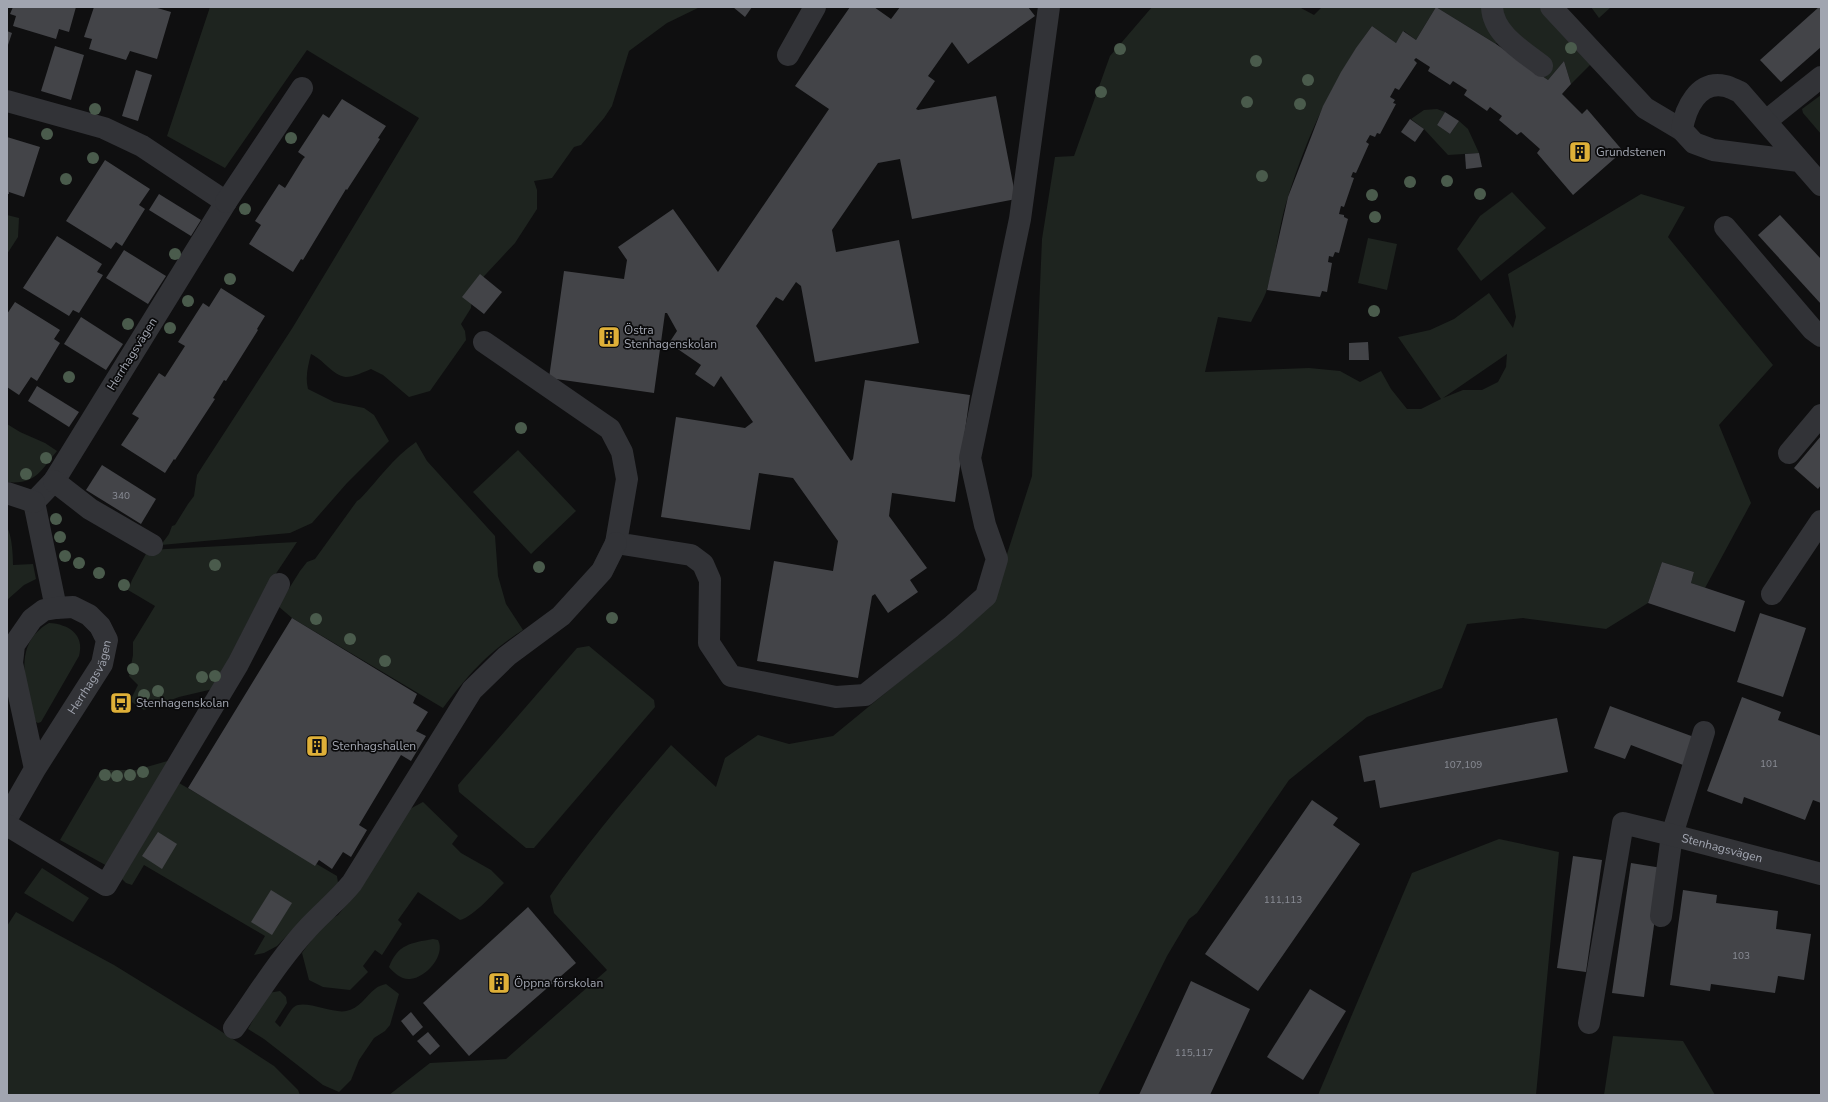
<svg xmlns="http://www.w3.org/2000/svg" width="1828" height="1102" viewBox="0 0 1828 1102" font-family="'Nunito Sans',sans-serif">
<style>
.green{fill:#1e241f;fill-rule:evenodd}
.building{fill:#434448}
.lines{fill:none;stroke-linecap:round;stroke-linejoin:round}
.minor{stroke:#323337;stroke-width:22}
.tree{fill:#4a5b4c}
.labels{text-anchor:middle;stroke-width:3.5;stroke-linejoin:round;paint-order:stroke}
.number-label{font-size:10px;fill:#8a8d96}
.poi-label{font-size:12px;fill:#a1a5b0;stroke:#0a0a0b;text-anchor:start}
.street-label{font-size:12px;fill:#a1a5b0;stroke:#0a0a0b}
</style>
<rect width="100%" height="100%" fill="#0f0f10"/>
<g class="green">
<path d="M210,7H700L667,23L629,51L612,106L604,118L581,145L574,147L552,178L534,181L537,190V209L515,243L473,288L471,308L461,324L465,331L466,340L430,391L409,397L383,375L371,369C364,372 353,377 346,377C332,375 324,360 311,354C308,366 305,377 308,389L334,402L364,408L374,415L389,441L347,483L312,523L290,533L161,545L169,534L172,526L175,525L188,504L194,496L197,475L204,464L293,327L419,118L307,50L225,168L167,136Z"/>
<path d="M1152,7H1299L1314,15L1322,7H1436L1416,40L1404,31L1396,43L1372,26C1334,77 1307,136 1288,197C1278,227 1276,259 1267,289C1264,300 1256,311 1251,322L1218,317L1205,372L1309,368L1340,371L1360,382L1381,371L1391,389L1407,409H1421L1441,399L1398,337L1430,330L1454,319L1489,293L1513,328L1516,317L1508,274L1641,194L1685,207L1668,237L1773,365L1719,425L1751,503L1705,588L1691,583L1694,572L1662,562L1648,603L1606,629L1523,618L1467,624L1442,688L1367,717L1289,780L1197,913L1189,919L1167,956L1098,1095H389L430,1063L506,1059L607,970L554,913L550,896C587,843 629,794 671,745L716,787L725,758L758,735L789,744L833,736L990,607L1032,476L1042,239L1055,157L1074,156L1110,56ZM1507,354L1506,367L1498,382L1482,390H1463L1443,398Z"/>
<polygon points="1436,7 1541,7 1591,64 1571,84 1564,61 1548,80 1541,75 1503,34 1496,44"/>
<polygon points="1591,7 1611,7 1599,18"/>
<polygon points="1821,95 1821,134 1803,113 1802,109"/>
<polygon points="1437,109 1445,112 1437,125 1450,134 1459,121 1468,129 1479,153 1448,155 1424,129 1411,119 1424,110"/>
<polygon points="1512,192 1546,228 1481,281 1457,249 1480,216"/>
<polygon points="7,215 19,218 18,237 7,254"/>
<polygon points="1368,238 1397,244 1387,290 1358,283"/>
<path d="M7,424L20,432L45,443L57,451C41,470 36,485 7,482Z"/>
<path d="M416,442L427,461L495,536L498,576L506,604L523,630C487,653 468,675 443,708L292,618L278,606L300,571L307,562L315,559L357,501L360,499C378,480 394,457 416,442Z"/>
<polygon points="518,450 576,511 531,554 473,492"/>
<path d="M7,527C12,536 13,555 13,565L33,564L36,579L24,585L7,600Z"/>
<polygon points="297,542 261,596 213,689 179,697 144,710 130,701 138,685 129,676 133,655 133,642 155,606 128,590 132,580 148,550"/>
<path d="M49,623C69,624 85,635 79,656L41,722L38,723L36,722C27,688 10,645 49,623Z"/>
<polygon points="589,646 654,700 655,707 534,848 526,848 459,792 458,785 577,648"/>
<polygon points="171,760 109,867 60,840 101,770 136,770"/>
<polygon points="179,783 337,876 338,883 277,946 264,953 254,955 265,936 144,865 132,885 126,883 122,879"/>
<path d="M423,802L458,836L452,844L461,853L491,870L504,883C494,893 473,917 460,920L418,892L398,920L402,924L382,955L375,950L363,966L368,972L350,990L323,987L309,980L302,953L324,923L338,915L365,882L408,810Z"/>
<polygon points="1499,839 1559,852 1536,1095 1318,1095 1412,873"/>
<polygon points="42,868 89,898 73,922 24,893"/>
<polygon points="16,912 114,965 216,1028 274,1066 298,1090 300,1095 7,1095 7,926"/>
<path d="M433,939L438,940C446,955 426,978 410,979C402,980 394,973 389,967C398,944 411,943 433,939Z"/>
<path d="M386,984L399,994L390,1025L385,1031L374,1038L359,1060L351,1080L339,1092L323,1085L264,1039L248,1029L268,993L280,991L286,997L287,1003L275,1022L280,1027C284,1022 290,1010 294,1007C304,999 333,1014 346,1011C359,1009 366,996 375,989C378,986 383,985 386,984Z"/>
<polygon points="1613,1036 1683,1041 1715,1095 1604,1095"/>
</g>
<g class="building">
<polygon points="13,7 76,7 69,32 59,29 56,39 13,26 16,16 10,14"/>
<polygon points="94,7 154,7 171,12 157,59 130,51 126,60 89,49 92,39 84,37"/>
<polygon points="733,7 752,7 745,17"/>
<polygon points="850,7 874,7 891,19 900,7 1028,7 1035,16 968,64 952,42 928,76 935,81 916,109 918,110 996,96 1016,199 912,219 900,159 878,163 832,230 836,252 899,240 919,343 815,362 801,286 796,282 783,301 776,297 756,326 851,461 853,459 865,380 970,395 955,502 892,493 889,516 927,568 910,580 918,592 888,613 875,594 872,596 858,678 757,661 774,561 833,571 838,541 793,478 759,473 750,530 661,517 676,417 745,428 753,422 721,376 714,387 695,374 701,365 669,343 677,331 667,313 665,313 654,393 549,378 564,271 624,279 627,260 618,247 673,209 718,272 829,109 795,86"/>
<polygon points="1436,7 1496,44 1548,80 1564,61 1571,84 1562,94 1582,114 1587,109 1623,151 1573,195 1537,153 1540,149 1521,132 1517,135 1499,120 1502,116 1490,107 1487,111 1464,95 1467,90 1453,81 1450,85 1428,71 1430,67 1416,58 1414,60 1417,63 1399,90 1395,88 1390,97 1395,100 1393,103 1396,104 1380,134 1377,133 1375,137 1370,135 1366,142 1369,144 1356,173 1353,172 1351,177 1354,178 1344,207 1341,206 1339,214 1344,215 1344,217 1348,219 1339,253 1335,252 1333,257 1329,256 1328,262 1332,263 1327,292 1322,291 1320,297 1267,290 1288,197 1323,106 1341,72 1356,48 1372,26 1396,43 1403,31 1416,40"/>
<polygon points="1819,7 1821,7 1821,47 1781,82 1760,60"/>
<polygon points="7,31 12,33 7,48"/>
<polygon points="55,46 84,55 71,100 41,91"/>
<polygon points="136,70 152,75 138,121 122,116"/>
<polygon points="342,99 386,126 378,138 380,139 347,190 346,189 303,260 301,259 293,272 249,244 261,225 255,221 279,184 285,188 303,159 305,157 298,152 323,114 329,118"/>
<polygon points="1445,112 1459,121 1450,134 1437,125"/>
<polygon points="1410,119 1424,129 1415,142 1401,132"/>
<polygon points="7,137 40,147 24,197 9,192 9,194 7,194"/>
<polygon points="1479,153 1482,167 1466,169 1465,154"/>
<polygon points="105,160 150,189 139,205 145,209 122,246 116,242 111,249 66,221"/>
<polygon points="159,194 201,220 191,236 149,210"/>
<polygon points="1780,215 1821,259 1821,304 1758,235"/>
<polygon points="57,236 102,264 97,272 103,275 79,313 73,310 69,316 23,288"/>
<polygon points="124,250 166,276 148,304 106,278"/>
<polygon points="480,274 502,292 484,314 462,297"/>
<polygon points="221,288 265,316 257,329 258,330 226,381 224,380 213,398 215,399 175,460 174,459 165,473 121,445 139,418 132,414 159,373 165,377 185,346 178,342 203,303 209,307"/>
<polygon points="15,302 60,330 54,339 60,343 37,381 31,377 19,395 7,387 7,314"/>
<polygon points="81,317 123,344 106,370 64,344"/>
<polygon points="1368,342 1369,360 1349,360 1349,343"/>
<polygon points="37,386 79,412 69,427 28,401"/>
<polygon points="1821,436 1821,485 1818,489 1794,468"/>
<polygon points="102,465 156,499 141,524 86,490"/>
<polygon points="1662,562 1694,572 1691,583 1745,601 1735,632 1648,603"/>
<polygon points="1760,613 1806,628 1783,697 1737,682"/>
<polygon points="292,618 417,694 413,703 428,712 416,731 426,736 411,761 401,755 359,825 367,830 351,857 343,852 332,869 319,860 315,866 188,788"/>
<polygon points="1742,697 1781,712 1778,720 1821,736 1821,803 1813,800 1805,820 1744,797 1742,804 1707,791"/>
<polygon points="1610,706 1694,737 1683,765 1631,745 1625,759 1594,748"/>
<polygon points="1557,718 1568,772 1380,808 1375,780 1364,782 1359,756"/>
<polygon points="1312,800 1338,818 1333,825 1360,844 1258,991 1205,954"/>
<polygon points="158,832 177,844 162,869 142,856"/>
<polygon points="1573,856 1602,860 1586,972 1557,968"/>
<polygon points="1631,863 1662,868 1644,997 1612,993"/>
<polygon points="271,890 292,903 272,935 251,922"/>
<polygon points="1683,890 1717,895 1716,903 1778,911 1776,929 1811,934 1804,980 1778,976 1775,993 1711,984 1710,991 1670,985"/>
<polygon points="528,907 576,963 469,1056 423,1003"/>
<polygon points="1191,981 1250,1009 1210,1095 1139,1095"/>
<polygon points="1310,989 1346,1011 1303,1080 1267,1057"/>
<polygon points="411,1012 423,1027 413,1036 401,1021"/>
<polygon points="428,1032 440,1046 430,1055 417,1041"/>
</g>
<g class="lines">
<g class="minor">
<path d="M1492,7C1493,34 1523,51 1542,66"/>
<polyline points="1551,7 1645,108 1682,130"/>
<polyline points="788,55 815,7"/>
<polyline points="7,101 104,128 142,146 226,202 54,481 34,502 56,608"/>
<polyline points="1766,121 1821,77"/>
<path d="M1799,161L1713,150L1694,143L1682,130C1685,109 1698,80 1725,86C1730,87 1735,90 1740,92L1821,185"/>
<polyline points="226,202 302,88"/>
<polyline points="1725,227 1813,330 1821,336"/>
<polyline points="484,342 610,429 622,452 627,479 616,543 691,555 703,564 710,580 709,643 731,676 836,697 865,695 951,627 986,596 997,559 985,525 970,458 1020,219 1049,7"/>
<polyline points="1789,453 1821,415"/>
<polyline points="54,481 90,509 152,545"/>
<polyline points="7,493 34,502"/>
<polyline points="1772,594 1821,521"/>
<path id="s1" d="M7,818L35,769L102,664L107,640L100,626L89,615L73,607L56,608L44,610L32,619L14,645L12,663L35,769"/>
<polyline points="7,825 106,885 238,664 279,584"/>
<polyline points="1661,916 1672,835 1704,732"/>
<path id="s2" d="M1589,1023L1623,823L1672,835L1821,874"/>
<path d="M234,1028C258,994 281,957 309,927C323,912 339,899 352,883L472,690L507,656L561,616L602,571L616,543"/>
</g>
</g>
<g class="tree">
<circle cx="1571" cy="48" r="6"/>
<circle cx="1120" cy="49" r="6"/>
<circle cx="1256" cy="61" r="6"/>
<circle cx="1308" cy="80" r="6"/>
<circle cx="1101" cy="92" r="6"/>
<circle cx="1247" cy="102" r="6"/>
<circle cx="1300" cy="104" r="6"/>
<circle cx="95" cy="109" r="6"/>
<circle cx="47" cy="134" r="6"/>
<circle cx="291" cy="138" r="6"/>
<circle cx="93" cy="158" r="6"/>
<circle cx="1262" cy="176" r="6"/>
<circle cx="66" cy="179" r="6"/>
<circle cx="1447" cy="181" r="6"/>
<circle cx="1410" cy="182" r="6"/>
<circle cx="1480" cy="194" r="6"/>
<circle cx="1372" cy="195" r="6"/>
<circle cx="245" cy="209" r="6"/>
<circle cx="1375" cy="217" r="6"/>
<circle cx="175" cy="254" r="6"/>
<circle cx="230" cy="279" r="6"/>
<circle cx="188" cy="301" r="6"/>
<circle cx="1374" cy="311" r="6"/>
<circle cx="128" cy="324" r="6"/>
<circle cx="170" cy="328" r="6"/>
<circle cx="69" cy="377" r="6"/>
<circle cx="521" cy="428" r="6"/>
<circle cx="46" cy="458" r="6"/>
<circle cx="26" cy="474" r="6"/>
<circle cx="56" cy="519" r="6"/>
<circle cx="60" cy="537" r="6"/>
<circle cx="65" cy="556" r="6"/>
<circle cx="79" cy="563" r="6"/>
<circle cx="215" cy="565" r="6"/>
<circle cx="539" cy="567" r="6"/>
<circle cx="99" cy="573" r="6"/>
<circle cx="124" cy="585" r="6"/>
<circle cx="612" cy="618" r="6"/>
<circle cx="316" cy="619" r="6"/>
<circle cx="350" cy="639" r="6"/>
<circle cx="385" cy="661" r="6"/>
<circle cx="133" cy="669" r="6"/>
<circle cx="215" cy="676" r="6"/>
<circle cx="202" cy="677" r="6"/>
<circle cx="158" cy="691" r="6"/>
<circle cx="144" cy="695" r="6"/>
<circle cx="143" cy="772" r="6"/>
<circle cx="105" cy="775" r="6"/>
<circle cx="130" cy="775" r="6"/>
<circle cx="117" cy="776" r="6"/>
</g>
<defs>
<g id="building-square" transform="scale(1.15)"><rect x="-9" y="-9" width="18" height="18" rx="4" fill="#dfb038" stroke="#0a0a0b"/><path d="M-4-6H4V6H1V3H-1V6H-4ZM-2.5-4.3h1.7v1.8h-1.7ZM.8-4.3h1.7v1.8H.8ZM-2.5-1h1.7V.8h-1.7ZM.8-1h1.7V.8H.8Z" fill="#111"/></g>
<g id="bus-square" transform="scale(1.15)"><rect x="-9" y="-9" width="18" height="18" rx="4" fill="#dfb038" stroke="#0a0a0b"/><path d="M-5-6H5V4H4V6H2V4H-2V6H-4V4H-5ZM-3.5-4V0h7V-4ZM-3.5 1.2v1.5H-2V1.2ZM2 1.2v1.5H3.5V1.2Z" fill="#111"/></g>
</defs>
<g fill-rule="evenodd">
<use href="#building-square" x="1580" y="152"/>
<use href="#building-square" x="609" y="337"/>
<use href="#bus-square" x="121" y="703"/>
<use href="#building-square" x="317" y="746"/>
<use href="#building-square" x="499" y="983"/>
</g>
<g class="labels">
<g class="number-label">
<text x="121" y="499">340</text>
<text x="1769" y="767">101</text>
<text x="1463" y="768">107,109</text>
<text x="1283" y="903">111,113</text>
<text x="1741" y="959">103</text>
<text x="1194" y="1056">115,117</text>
</g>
<g class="poi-label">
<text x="1596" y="156">Grundstenen</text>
<text x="624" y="334">Östra<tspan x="624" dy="14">Stenhagenskolan</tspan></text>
<text x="136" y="707">Stenhagenskolan</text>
<text x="332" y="750">Stenhagshallen</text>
<text x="514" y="987">Öppna förskolan</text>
</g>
<g class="street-label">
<text transform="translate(132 354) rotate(-58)" y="4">Herrhagsvägen</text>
<text dy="4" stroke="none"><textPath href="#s1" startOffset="164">Herrhagsvägen</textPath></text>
<text dy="4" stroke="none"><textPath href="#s2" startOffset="305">Stenhagsvägen</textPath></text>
</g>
</g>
<rect width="1828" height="1102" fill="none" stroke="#a1a5b0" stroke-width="16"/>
</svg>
